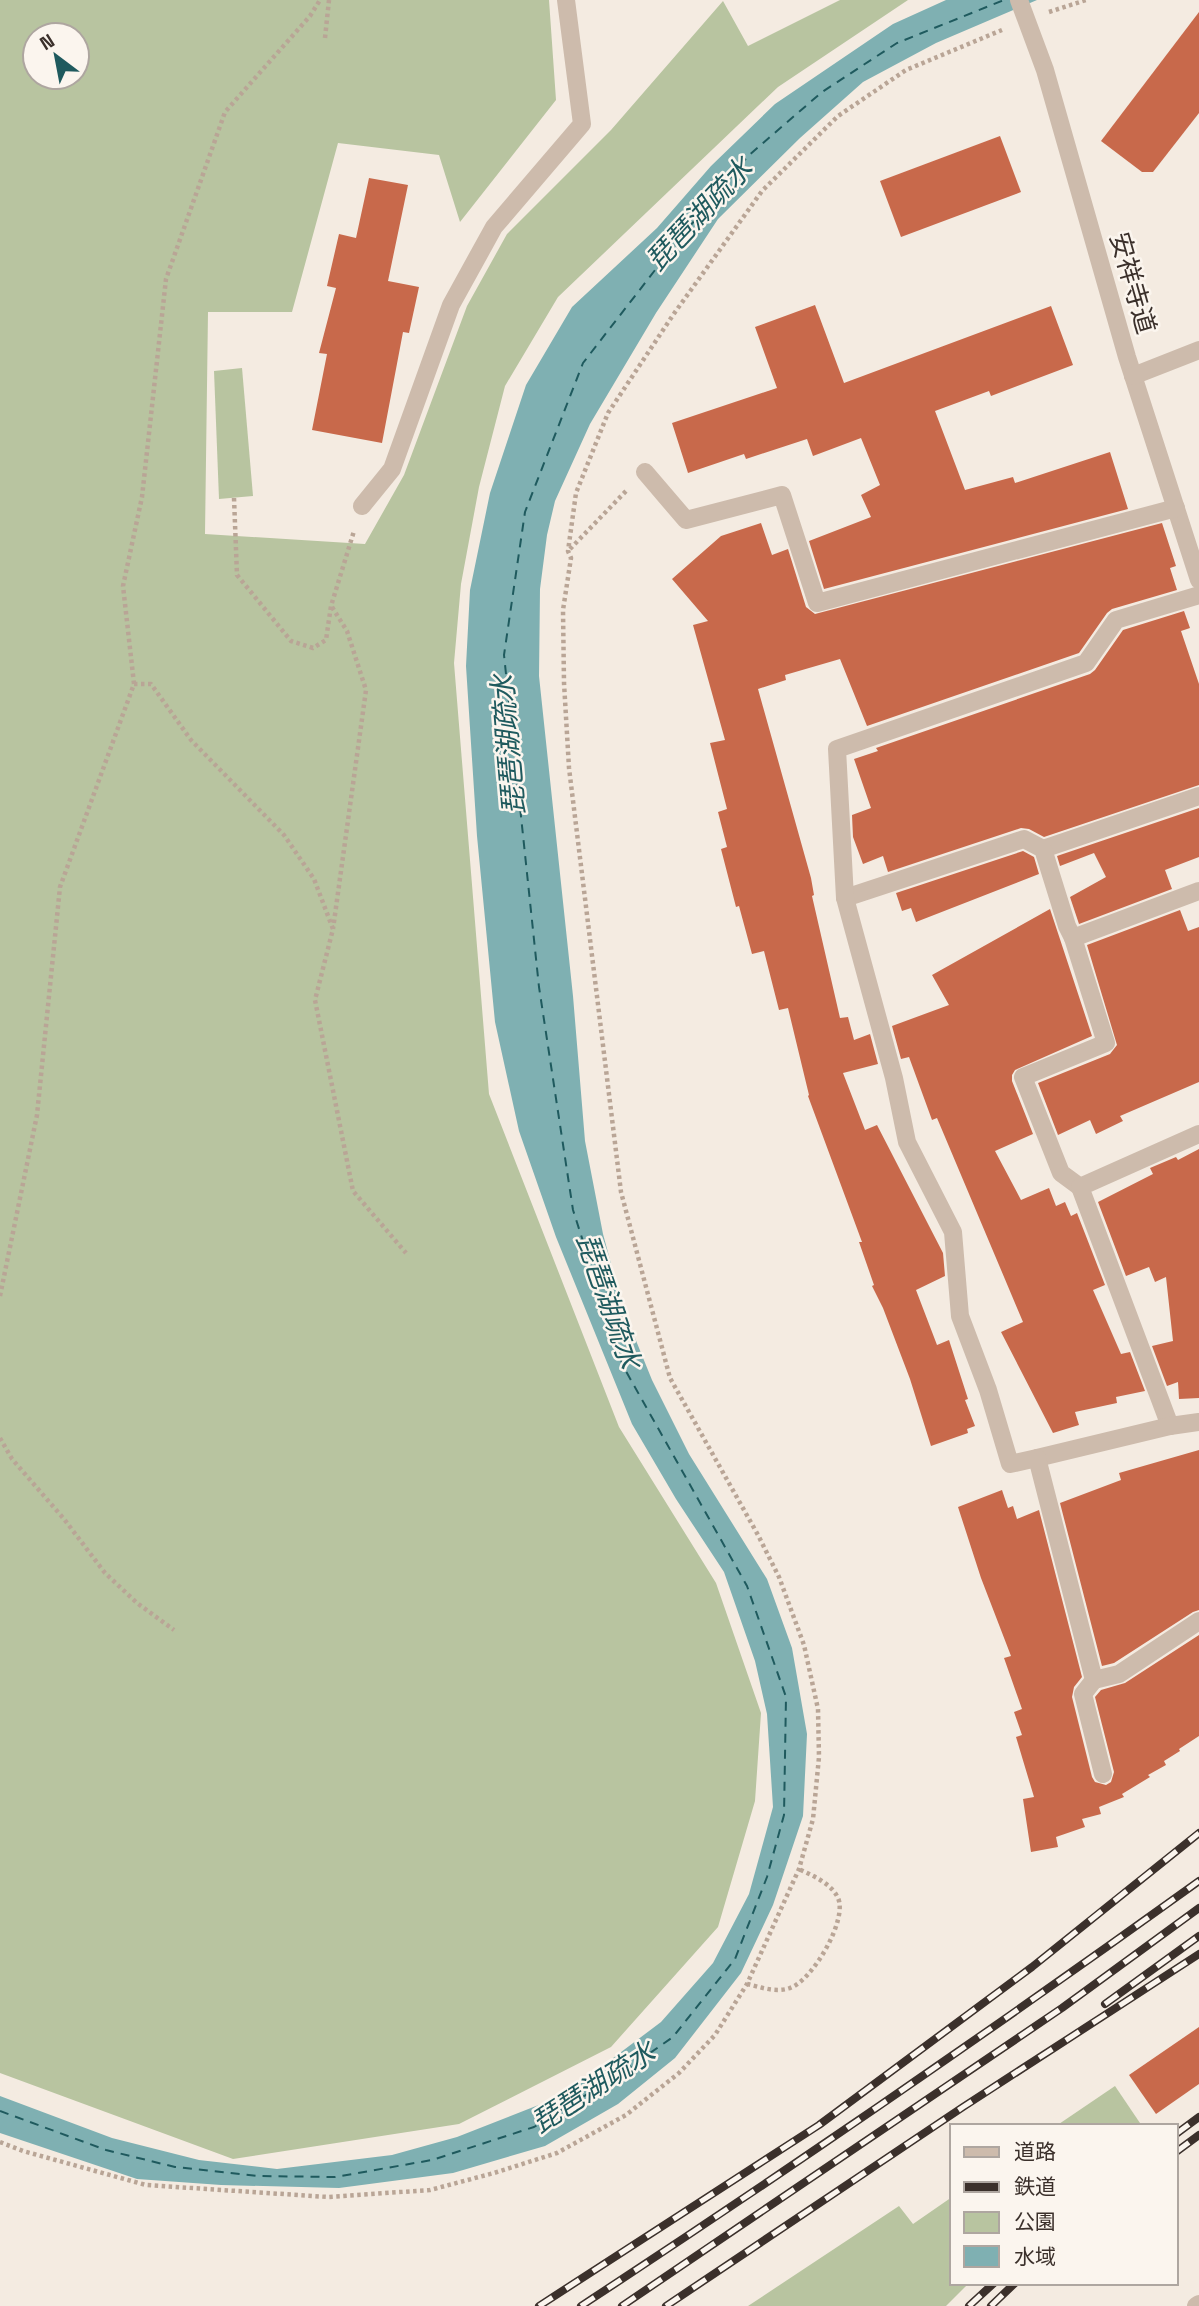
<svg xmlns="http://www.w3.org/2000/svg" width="1199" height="2306" viewBox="0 0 1199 2306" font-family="'Space Grotesk','Noto Sans JP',sans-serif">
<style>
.green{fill:#b8c4a0;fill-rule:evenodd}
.water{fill:#7fb0b2}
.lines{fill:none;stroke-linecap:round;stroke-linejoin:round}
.ferry{stroke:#1f5a5e;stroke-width:2;stroke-dasharray:9 7;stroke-linecap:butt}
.building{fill:#c8694b}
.path{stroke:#b9a596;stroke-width:4.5;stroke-dasharray:3.5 3.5;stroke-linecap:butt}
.minor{stroke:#cdbbac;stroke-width:18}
.rail-casing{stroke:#3b302b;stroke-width:8}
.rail{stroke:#fbf5ee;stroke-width:5;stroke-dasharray:16;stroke-linecap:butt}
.labels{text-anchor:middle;stroke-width:5;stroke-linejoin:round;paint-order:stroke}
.street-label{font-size:26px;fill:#3b302b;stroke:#fbf5ee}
.water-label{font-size:28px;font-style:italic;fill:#1f5a5e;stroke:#fbf5ee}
</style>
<rect width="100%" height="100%" fill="#f4ebe1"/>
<g class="green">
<path d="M0,0H549L556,100L460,222L439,155L338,143L292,312H208L205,534L365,544L404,475L467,306L507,234L611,130L723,1L748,46L840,0H908L778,87L558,297L505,386L479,487L461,584L454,663L489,1094L619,1427L716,1583L761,1713L755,1801L718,1927L611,2047L459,2124L233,2159L0,2073ZM77,35V77H35V35Z"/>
<polygon points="242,368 253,496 219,499 214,371"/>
<polygon points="1115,2086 1142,2126 1056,2126"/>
<polygon points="952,2197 952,2283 969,2283 946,2306 748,2306 899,2206 913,2224"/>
</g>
<polygon class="water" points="946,0 1037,0 936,43 863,82 800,138 718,219 656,313 590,424 555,501 547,535 540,589 539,676 573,996 585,1141 603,1234 624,1311 652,1380 689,1454 767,1579 792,1648 807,1734 803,1816 773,1905 741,1973 675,2058 618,2104 545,2146 453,2173 339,2188 221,2185 137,2179 0,2133 0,2096 112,2138 199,2160 277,2169 392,2155 457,2137 564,2095 661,2022 713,1963 749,1894 773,1807 767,1714 755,1661 724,1572 676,1499 632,1424 556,1237 519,1131 495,1022 477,836 466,666 470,590 490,493 526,385 572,307 657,228 711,166 775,104 893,24"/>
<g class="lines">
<polyline class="ferry" points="0,2111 106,2150 175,2167 258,2176 335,2177 432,2160 534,2127 620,2074 673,2037 735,1959 767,1877 784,1815 786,1697 747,1586 623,1366 573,1210 539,987 504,655 525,512 583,363 676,243 748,156 822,92 897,43 1004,0"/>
</g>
<g class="building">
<polygon points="1199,12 1199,113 1153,172 1142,172 1101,141"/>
<polygon points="1000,136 1021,192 901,237 880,181"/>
<polygon points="369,178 408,185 388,281 419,287 409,333 403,332 382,443 312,430 327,354 319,353 336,288 327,286 339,234 356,238"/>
<polygon points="815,305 844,383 1051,306 1073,365 991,396 989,391 935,411 965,490 1013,477 1015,483 1110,452 1128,509 824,589 809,541 871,517 861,495 880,485 861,438 813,456 807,439 746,459 744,454 688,473 672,423 777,388 755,327"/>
<polygon points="761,523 772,555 788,549 806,607 815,614 1162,523 1176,566 1170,568 1177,590 1112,609 1107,613 1079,653 867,726 840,659 785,675 786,680 758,689 811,878 814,895 812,896 840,1018 848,1017 854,1040 870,1034 878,1064 843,1073 865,1130 877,1125 943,1253 945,1276 916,1290 937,1345 949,1340 968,1399 965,1400 975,1426 967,1429 968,1433 931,1446 910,1379 883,1308 872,1286 874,1285 859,1242 862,1242 808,1096 809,1095 788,1008 779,1010 764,951 752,954 739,906 736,907 721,849 727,847 718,812 727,809 710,743 725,740 693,625 708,621 672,579 721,536"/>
<polygon points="1184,611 1190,628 1181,631 1199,684 1199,785 1044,837 1029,829 1021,828 888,872 883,856 863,864 853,837 852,815 871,808 854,759 878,751 876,748 1090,674 1095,670 1123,630"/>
<polygon points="1199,808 1199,857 1165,870 1172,889 1079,924 1070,897 1106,877 1094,853 1060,866 1057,856"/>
<polygon points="1023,851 1034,857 1039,874 916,922 911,908 902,911 896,893"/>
<polygon points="1050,909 1092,1036 1015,1070 1012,1075 1012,1081 1033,1134 995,1151 1021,1200 1049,1188 1056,1206 1065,1202 1071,1216 1077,1213 1105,1285 1093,1290 1121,1354 1130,1352 1145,1391 1116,1397 1117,1403 1075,1412 1079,1425 1053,1433 1001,1332 1023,1322 937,1118 932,1120 909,1057 901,1059 892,1026 949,1005 932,975"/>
<polygon points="1180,910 1188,931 1199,927 1199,1082 1120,1116 1123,1121 1096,1134 1090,1120 1058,1135 1038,1083 1110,1054 1117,1045 1087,945"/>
<polygon points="1199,1149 1199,1398 1179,1399 1178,1382 1167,1386 1152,1346 1173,1341 1166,1277 1155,1282 1149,1267 1126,1276 1098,1202 1153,1174 1150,1168 1176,1157 1178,1160"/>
<polygon points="1199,1450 1199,1610 1193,1612 1114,1663 1102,1666 1060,1503 1121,1480 1119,1473"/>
<polygon points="1002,1490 1008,1508 1013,1506 1017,1519 1039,1510 1082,1677 1074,1687 1072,1697 1092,1777 1095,1782 1106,1785 1111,1782 1114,1772 1095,1697 1101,1690 1125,1683 1199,1635 1199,1736 1179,1749 1180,1751 1164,1761 1166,1765 1148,1775 1150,1777 1122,1794 1124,1797 1099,1807 1101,1814 1082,1819 1085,1827 1056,1837 1058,1847 1031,1852 1023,1799 1034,1797 1016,1737 1022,1735 1014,1712 1022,1709 1004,1658 1011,1656 981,1578 958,1507"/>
<polygon points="1199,2027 1199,2084 1156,2114 1129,2075"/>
</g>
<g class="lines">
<g class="path">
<polyline points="1049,12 1086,0"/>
<polyline points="325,38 329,0"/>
<polyline points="234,498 237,575 291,641 313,648 326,640 331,606 354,531"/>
<polyline points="570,549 627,490"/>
<polyline points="332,607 347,631 366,690 333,929"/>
<polyline points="134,684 151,684 191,740 284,835 314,879 333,929 315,1000 353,1191 406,1253"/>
<polyline points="0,1296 37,1115 60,887 134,684 123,586 142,497 166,279 225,112 310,16 320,0"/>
<polyline points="0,1438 12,1459 64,1519 105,1573 137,1603 174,1630"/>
<path d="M747,1984C760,1987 776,1993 790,1988C812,1981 848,1920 838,1898C831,1883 813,1876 799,1869"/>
<polyline points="0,2142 23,2151 146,2185 328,2197 430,2190 494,2173 557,2153 626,2115 679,2073 715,2035 747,1984 799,1869 813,1819 819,1757 818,1709 804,1645 779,1577 758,1535 670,1378 621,1192 569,768 564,683 563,610 571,558 568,551 576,493 608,413 673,315 762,191 838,116 906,70 1002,30"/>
</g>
<g class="minor">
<polyline points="1019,0 1045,70 1127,357 1199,580"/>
<polyline points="1133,376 1199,350"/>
<polyline points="645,472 686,520 782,495 817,603 1176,508"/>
<polyline points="362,506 392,469 451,305 494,227 582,124 566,0"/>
<polyline points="1043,849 1199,796"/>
<polyline points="845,898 1024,839 1043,849 1067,926 1073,938"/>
<polyline points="1080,1187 1061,1173 1023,1077 1106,1043 1073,938 1199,891"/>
<polyline points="1170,1426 1080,1187 1199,1134"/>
<polyline points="1037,1458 1170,1426 1199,1422"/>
<polyline points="1094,1680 1119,1674 1199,1621"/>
<polyline points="1103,1774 1083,1694 1094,1680 1037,1458 1010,1464 988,1390 960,1316 953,1232 907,1142 894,1078 845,898 837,749 1086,663 1116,620 1199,595"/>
<polyline points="1196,2306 1199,2304"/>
</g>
<g class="rail-casing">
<g id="rail">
<polyline points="1105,2004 1199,1936"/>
<polyline points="1176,2134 1199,2117"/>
<polyline points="1176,2152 1199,2135"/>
<polyline points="539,2306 819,2125 1032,1967 1199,1833"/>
<path d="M581,2306C790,2169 996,2027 1199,1881"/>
<polyline points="622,2306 1062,2008 1199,1908"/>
<polyline points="666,2306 963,2107 1199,1954"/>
<polyline points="969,2306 994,2283"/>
<polyline points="991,2306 1015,2283"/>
</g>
</g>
<use href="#rail" class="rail"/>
</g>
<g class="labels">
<g class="street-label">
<text transform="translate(1133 283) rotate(74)" y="9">安祥寺道</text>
</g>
<g class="water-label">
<text transform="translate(699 214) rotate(-47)" y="10">琵琶湖疏水</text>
<text transform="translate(508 745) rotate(-95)" y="10">琵琶湖疏水</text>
<text transform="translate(609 1301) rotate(71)" y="10">琵琶湖疏水</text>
<text transform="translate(593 2087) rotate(-33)" y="10">琵琶湖疏水</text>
</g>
</g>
<rect x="950" y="2124" width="228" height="161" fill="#fbf5ee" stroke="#aea6a0" stroke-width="2"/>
<rect x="964" y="2147" width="35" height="10" fill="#cdbbac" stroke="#aea6a0" stroke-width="2"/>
<text x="1014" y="2159" font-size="21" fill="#3b302b">道路</text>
<rect x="964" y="2182" width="35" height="10" fill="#3b302b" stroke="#aea6a0" stroke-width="2"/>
<text x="1014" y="2194" font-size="21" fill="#3b302b">鉄道</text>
<rect x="964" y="2212" width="35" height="21" fill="#b8c4a0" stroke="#aea6a0" stroke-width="2"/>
<text x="1014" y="2229" font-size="21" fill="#3b302b">公園</text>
<rect x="964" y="2246" width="35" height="21" fill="#7fb0b2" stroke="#aea6a0" stroke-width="2"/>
<text x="1014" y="2264" font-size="21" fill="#3b302b">水域</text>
<g transform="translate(56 56) rotate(328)"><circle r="33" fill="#fbf5ee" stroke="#aea6a0" stroke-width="2"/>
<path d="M0-5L12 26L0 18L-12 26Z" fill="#1f5a5e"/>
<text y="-10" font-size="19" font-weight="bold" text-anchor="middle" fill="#3b302b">N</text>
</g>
</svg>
